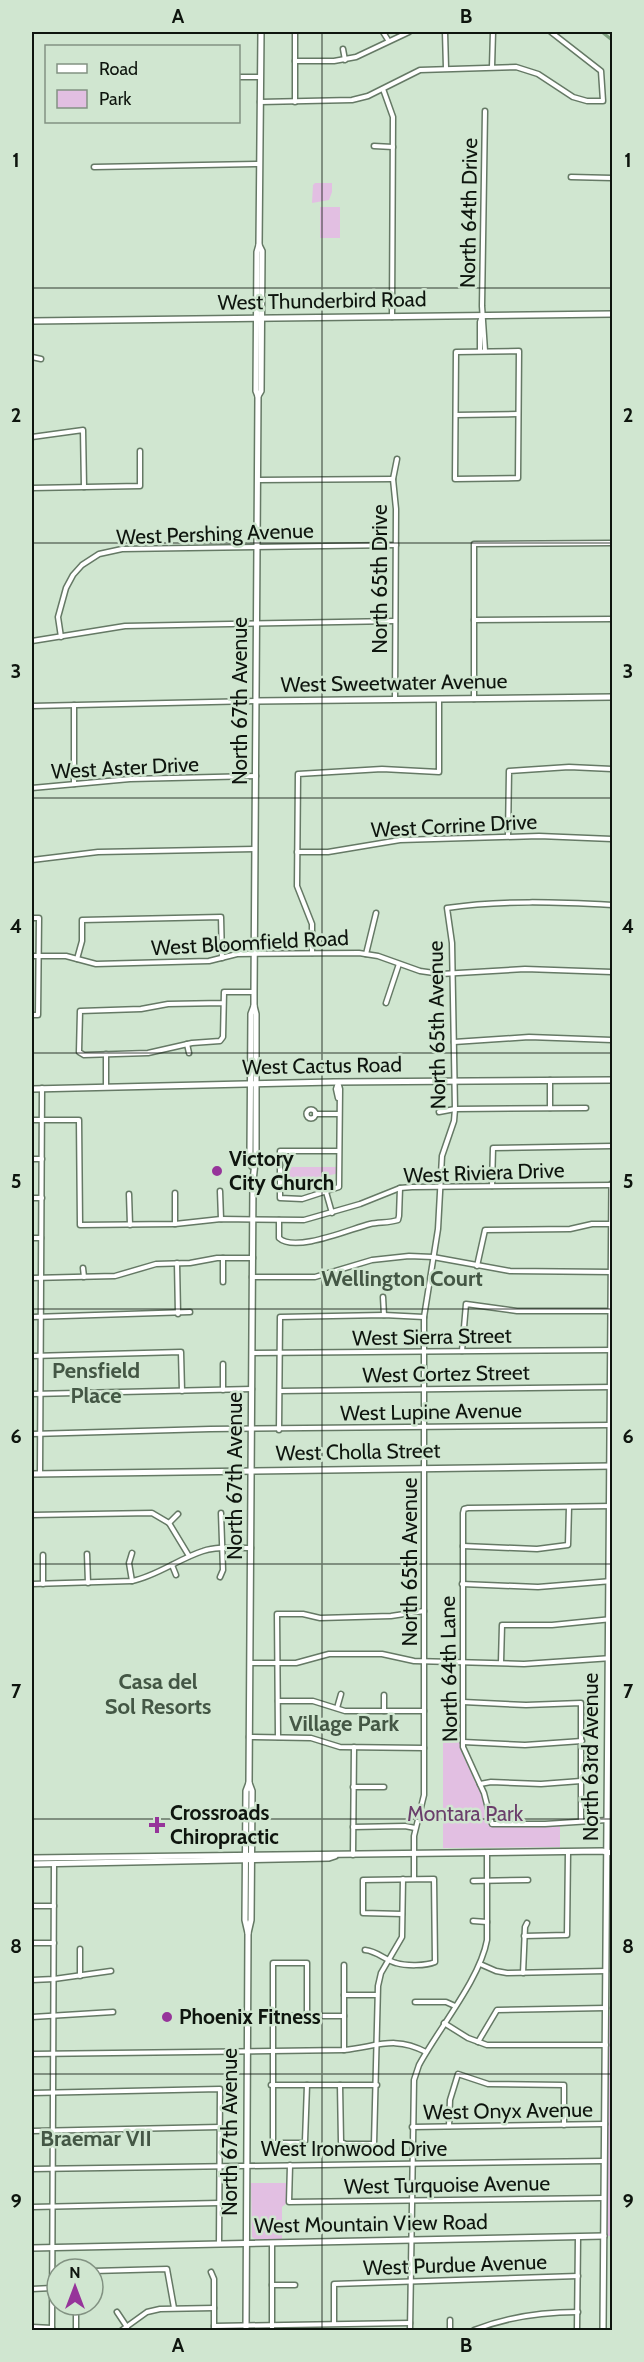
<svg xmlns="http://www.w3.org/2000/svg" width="644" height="2362" viewBox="0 0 644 2362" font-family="Cabin,sans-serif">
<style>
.green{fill:#e2bfe2}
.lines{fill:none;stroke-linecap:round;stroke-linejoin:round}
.canal{stroke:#7d9f7e;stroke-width:3}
.street-casing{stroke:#657965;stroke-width:7}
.secondary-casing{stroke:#657965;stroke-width:8}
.street{stroke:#fff;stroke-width:4}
.secondary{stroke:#fff;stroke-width:5}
.grid{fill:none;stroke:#0e150e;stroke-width:1.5;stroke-opacity:0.55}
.poi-dot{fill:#96349a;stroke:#d0e6d0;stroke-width:2}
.labels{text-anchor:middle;stroke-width:5;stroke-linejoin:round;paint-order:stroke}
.street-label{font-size:21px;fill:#0e150e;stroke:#d0e6d0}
.poi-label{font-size:21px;font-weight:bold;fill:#0e150e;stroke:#d0e6d0;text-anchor:start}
.park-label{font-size:21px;fill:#6a3e6b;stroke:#d0e6d0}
.neighbourhood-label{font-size:22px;font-weight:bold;fill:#445745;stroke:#d0e6d0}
.neatline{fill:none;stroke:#0e150e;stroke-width:2}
.grid-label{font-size:20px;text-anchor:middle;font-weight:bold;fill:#0e150e}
</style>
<rect width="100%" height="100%" fill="#d0e6d0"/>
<g class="green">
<polygon points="315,183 332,183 332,192 329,200 312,203 313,185"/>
<rect x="320" y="207" width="20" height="31"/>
<polygon points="280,1167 339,1167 339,1173 301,1182 280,1182"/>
<polygon points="443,1736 461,1737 463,1755 482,1796 489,1826 560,1825 560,1847 443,1848"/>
<polygon points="609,2016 612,2016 612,2236 607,2236"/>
<polygon points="251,2183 287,2183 287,2203 282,2207 282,2239 255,2239 252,2237"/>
</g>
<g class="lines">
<polyline class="canal" points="602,32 612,40"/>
<g class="street-casing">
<g id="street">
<polyline points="383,32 388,40"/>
<polyline points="445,32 446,68"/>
<polyline points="343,49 345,60"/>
<polyline points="295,61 334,61 356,57 409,32"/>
<polyline points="492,67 493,32"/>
<polyline points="238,77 260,77"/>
<polyline points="383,89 393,117 392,317"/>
<polyline points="260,102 352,100 368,96 420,70 516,67 538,74 573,97 587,101 603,101 601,71 551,32"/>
<polyline points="295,102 295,32"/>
<polyline points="374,146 393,147"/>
<polyline points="94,167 259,164"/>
<polyline points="571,177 612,178"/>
<polyline points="480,351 480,322 482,316"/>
<polyline points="485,351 482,306 485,111"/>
<polygon points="519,351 518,478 455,479 456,352"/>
<polyline points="32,357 41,359"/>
<polyline points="456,415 518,414"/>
<polyline points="32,437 83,430 84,487"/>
<polyline points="258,480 393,479"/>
<polyline points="32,488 140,486 140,451"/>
<polyline points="474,620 612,619"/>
<polyline points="61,637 58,617 66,588 73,575 82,565 99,554 122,549 396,545"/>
<polyline points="32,641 125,626 395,621"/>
<polyline points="395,699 396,509 393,479 397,459"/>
<polyline points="474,699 474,544 612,543"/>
<polyline points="74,705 74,784"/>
<polyline points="32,706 256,701"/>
<polyline points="32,788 130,779 256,776"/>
<polyline points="508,836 509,771 569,767 612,769"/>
<polyline points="297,852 328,852 400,840 539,836 612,839"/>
<polyline points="32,860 98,852 255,849"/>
<polyline points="32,918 39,918 38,1015 32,1015"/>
<polyline points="312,953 312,924 297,886 298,774 382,769 439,772 439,699"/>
<polyline points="366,954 376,913"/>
<polyline points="32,956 66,956 96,964 209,961 237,954 359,953 378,956 420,971 441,974 525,969 612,972"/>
<polyline points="77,959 82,941 82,920 221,917 222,958"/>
<polyline points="223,1003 168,1004 141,1009 80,1011 79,1052 84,1055 148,1053 192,1043 220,1041 223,1037 224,992 254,992"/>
<polyline points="386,1003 399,964"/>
<polyline points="454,1042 529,1037 612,1040"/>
<polyline points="187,1044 189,1053"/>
<polyline points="106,1054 106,1087"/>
<polyline points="550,1080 550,1108"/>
<polyline points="338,1082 340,1089 339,1187 302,1199 280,1198 280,1151 339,1151"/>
<polyline points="338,1098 336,1089 338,1083"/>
<circle cx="311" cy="1114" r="4.5"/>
<polyline points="439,1112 455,1109 586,1108"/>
<polyline points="315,1114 338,1114"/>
<polyline points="32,1120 79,1120 80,1225 175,1224 221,1219 304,1220 360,1204 400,1188 412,1187 612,1185"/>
<polyline points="32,1159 42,1159"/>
<polyline points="492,1186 493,1148 612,1146"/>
<polyline points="220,1191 221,1219"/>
<polyline points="326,1192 332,1213"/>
<polyline points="175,1193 175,1224"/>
<polyline points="129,1194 130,1225"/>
<polyline points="32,1198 42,1198"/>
<path d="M279,1220V1238C295,1253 350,1229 370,1224C379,1222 389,1223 398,1220L399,1216L400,1188"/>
<polyline points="32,1238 41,1238"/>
<polyline points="177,1263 178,1314"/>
<polyline points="477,1266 485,1230 570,1229 592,1224 612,1224"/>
<polyline points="83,1268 84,1277"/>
<polyline points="252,1277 315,1277 372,1260 409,1256 433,1257 510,1271 612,1272"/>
<polyline points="32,1278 115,1276 156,1264 190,1263 217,1258 253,1258"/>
<polyline points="223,1282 223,1258"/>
<polyline points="383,1297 384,1315"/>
<polyline points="32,1317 190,1312"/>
<polyline points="462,1351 466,1304 517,1311 612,1311"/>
<polyline points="252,1353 612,1350"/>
<polyline points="32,1356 181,1352 182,1391"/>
<polyline points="223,1364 223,1390"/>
<polyline points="280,1391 612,1387"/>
<polyline points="32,1394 252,1389"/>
<polyline points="279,1430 280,1317 384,1315 424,1317"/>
<polyline points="32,1434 210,1429 610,1425"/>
<polyline points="40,1474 42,1088"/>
<polyline points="32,1515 152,1513 169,1523 189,1556"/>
<polyline points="169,1523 178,1514"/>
<polyline points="463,1546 537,1549 568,1545 569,1507"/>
<polyline points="132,1553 129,1563 132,1581"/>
<polyline points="87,1554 88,1583"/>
<polyline points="43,1555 43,1584"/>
<polyline points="172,1565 176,1575"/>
<polyline points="220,1577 223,1570 221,1513"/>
<path d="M32,1584L132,1581C157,1576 178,1559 203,1551C217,1546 235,1548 251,1548"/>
<polyline points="462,1584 538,1587 612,1581"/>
<polyline points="501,1662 502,1625 552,1625 612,1619"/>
<polyline points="250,1663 296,1663 329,1654 382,1654 414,1661 524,1664 612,1658"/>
<polyline points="278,1701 313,1701 345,1711 424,1711"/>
<polyline points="463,1702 526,1705 581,1703 581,1821"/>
<polyline points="337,1708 341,1694"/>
<polyline points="384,1711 384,1695"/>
<polyline points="249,1737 311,1738 340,1747 424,1748"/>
<polyline points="278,1737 277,1614 303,1614 320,1618 391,1616 424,1611"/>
<polyline points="463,1742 525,1745 582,1741"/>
<polyline points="480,1784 491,1782 541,1784 581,1781"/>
<polyline points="353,1787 384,1787"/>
<polyline points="607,1820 545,1824 492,1824 484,1793 463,1747 463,1513 464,1509 468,1508 612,1506"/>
<polyline points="353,1827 405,1826 415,1828"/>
<polyline points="353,1855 354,1747"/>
<path d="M414,1878V1836L424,1795V1317L438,1229L442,1156L454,1121L455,1109L452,943L447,908C501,900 557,902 612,905"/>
<polyline points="473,1881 528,1880"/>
<polyline points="32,1906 54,1906"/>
<polyline points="473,1921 487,1922"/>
<polyline points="524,1936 567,1935 568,1852"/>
<polyline points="32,1943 54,1943"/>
<polyline points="80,1949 80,1976"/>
<path d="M365,1950C377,1951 385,1960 396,1963C406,1966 426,1966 435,1962L434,1879L363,1880V1913L402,1914"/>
<polyline points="480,1964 496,1971 507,1973 606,1971"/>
<polyline points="523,1973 525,1927 527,1923"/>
<polyline points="32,1980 54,1979 111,1971"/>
<polyline points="344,1995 377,1995"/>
<polyline points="415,2002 446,2002 455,2006"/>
<polyline points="272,2016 344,2016"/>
<polyline points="32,2017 113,2012"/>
<polyline points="444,2023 468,2038 487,2045 606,2045"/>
<polyline points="478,2042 497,2010 606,2008"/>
<polyline points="344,2050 344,1965"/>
<path d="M32,2054L344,2050C376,2047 394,2035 426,2052"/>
<polyline points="271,2085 377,2085"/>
<polyline points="307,2085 305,2141 303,2143 273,2143 273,1963 307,1963 307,2016"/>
<polyline points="340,2085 341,2142 346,2144 374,2144 378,1986 381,1973 402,1937 403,1879"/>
<polyline points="32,2093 220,2089 219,2244"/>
<polyline points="449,2126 450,2100 458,2074 488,2084 564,2085 564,2125"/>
<polyline points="412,2127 605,2124"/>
<polyline points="32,2131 220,2127"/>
<polyline points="290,2165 289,2202 604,2198"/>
<polyline points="32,2169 604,2161"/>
<polyline points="32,2207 219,2203"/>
<polyline points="272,2243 272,2330"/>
<polyline points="93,2271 167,2269 174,2308"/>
<polyline points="211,2272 214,2279 214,2330"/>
<polyline points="272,2285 295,2285"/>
<polyline points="32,2289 52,2288"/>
<polyline points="117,2312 127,2327"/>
<polyline points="450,2320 450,2330"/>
<polyline points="334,2323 334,2284 578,2276"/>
<polyline points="214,2326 410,2323"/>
<polyline points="32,2327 52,2328"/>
<polyline points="52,2330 54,1864"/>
<polyline points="76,2330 76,2305"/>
<polyline points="122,2330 147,2312 160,2309 214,2308"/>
<path d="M410,2330L414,2080L419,2065C439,2028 480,1979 487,1940V1853"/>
<path d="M474,2330C507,2317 541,2312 578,2312"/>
<polyline points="577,2330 578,2237"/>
</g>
</g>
<g class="secondary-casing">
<g id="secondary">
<polyline points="32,321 612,314"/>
<polyline points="258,396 261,391 262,251 259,245 261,32"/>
<polyline points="256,701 612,697"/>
<polyline points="32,1089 334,1082 612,1080"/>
<polyline points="252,1166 250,1154 251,1014 254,1006"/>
<polyline points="32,1474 612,1466"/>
<polyline points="32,1858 602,1851 612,1853"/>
<polyline points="32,1864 329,1858 335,1856"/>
<polyline points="248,1933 245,1920 246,1791 249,1783 253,1181 256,1153 256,1014 254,1006 254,992 258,396 256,391 257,252 259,245"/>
<polyline points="32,2248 604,2236"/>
<polyline points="246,2330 248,1933 251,1920 252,1791 249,1783"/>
<polyline points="603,2330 612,1184"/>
</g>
</g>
<use href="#street" class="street"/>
<use href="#secondary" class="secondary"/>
</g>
<path class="grid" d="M322,32V2330M32,288H612M32,543H612M32,798H612M32,1053H612M32,1309H612M32,1564H612M32,1819H612M32,2074H612"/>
<g class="poi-dot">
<circle cx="217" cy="1171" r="6"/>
<path d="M154 1816h6v6h6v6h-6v6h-6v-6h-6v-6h6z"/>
<circle cx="167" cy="2017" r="6"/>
</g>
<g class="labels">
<g class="street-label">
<text transform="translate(469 213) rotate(-89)" y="7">North 64th Drive</text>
<text transform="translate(322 301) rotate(-1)" y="7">West Thunderbird Road</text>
<text transform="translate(215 534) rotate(-2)" y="7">West Pershing Avenue</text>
<text transform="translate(380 579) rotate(-90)" y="7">North 65th Drive</text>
<text transform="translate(394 683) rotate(-1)" y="7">West Sweetwater Avenue</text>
<text transform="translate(240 701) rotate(-90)" y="7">North 67th Avenue</text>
<text transform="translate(125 768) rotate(-3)" y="7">West Aster Drive</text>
<text transform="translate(454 826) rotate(-3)" y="7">West Corrine Drive</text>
<text transform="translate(250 943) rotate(-3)" y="7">West Bloomfield Road</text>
<text transform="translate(437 1025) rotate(-91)" y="7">North 65th Avenue</text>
<text transform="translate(322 1066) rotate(-1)" y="7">West Cactus Road</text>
<text transform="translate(484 1173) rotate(-2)" y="7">West Riviera Drive</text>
<text transform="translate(432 1337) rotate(-1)" y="7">West Sierra Street</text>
<text transform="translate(446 1374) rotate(-1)" y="7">West Cortez Street</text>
<text transform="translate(431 1412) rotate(-1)" y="7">West Lupine Avenue</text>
<text transform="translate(358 1452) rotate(-1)" y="7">West Cholla Street</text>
<text transform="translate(235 1476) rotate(-90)" y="7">North 67th Avenue</text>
<text transform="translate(410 1562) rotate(-90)" y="7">North 65th Avenue</text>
<text transform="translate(449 1669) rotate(-91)" y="7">North 64th Lane</text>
<text transform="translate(591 1757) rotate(-90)" y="7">North 63rd Avenue</text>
<text transform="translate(508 2111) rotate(-1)" y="7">West Onyx Avenue</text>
<text transform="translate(230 2132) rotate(-90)" y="7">North 67th Avenue</text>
<text x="354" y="2156">West Ironwood Drive</text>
<text transform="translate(447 2185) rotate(-1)" y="7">West Turquoise Avenue</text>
<text transform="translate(371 2224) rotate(-1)" y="7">West Mountain View Road</text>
<text transform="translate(455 2265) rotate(-2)" y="7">West Purdue Avenue</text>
</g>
<g class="poi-label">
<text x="229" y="1166">Victory<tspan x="229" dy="24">City Church</tspan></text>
<text x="170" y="1820">Crossroads<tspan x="170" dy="24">Chiropractic</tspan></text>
<text x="179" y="2024">Phoenix Fitness</text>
</g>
<g class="park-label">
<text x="465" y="1821">Montara Park</text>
</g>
<g class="neighbourhood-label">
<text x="402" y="1286">Wellington Court</text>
<text x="96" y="1378">Pensfield<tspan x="96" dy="25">Place</tspan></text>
<text x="158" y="1689">Casa del<tspan x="158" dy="25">Sol Resorts</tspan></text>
<text x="344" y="1731">Village Park</text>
<text x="96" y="2146">Braemar VII</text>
</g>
</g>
<rect width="644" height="2362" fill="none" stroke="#d0e6d0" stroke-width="66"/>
<rect x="45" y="45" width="195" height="78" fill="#d0e6d0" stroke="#829282" stroke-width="1.5"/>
<rect x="57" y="64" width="30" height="9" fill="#ffffff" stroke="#829282" stroke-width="1.5"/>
<text x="99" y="75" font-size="18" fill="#0e150e">Road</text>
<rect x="57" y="90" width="30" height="18" fill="#e2bfe2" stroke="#829282" stroke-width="1.5"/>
<text x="99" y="105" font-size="18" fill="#0e150e">Park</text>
<g transform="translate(75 2287)"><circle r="28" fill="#d0e6d0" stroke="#829282" stroke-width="1.5"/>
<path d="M0-4.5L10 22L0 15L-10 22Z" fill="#96349a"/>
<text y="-9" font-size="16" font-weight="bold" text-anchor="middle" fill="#0e150e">N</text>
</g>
<rect x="33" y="33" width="578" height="2296" class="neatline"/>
<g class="grid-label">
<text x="178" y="23">A</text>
<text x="466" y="23">B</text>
<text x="16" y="167">1</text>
<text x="628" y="167">1</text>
<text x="16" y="422">2</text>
<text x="628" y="422">2</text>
<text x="16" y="678">3</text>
<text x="628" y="678">3</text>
<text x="16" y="933">4</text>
<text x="628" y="933">4</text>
<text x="16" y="1188">5</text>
<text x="628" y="1188">5</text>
<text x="16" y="1443">6</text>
<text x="628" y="1443">6</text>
<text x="16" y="1698">7</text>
<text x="628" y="1698">7</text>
<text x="16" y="1953">8</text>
<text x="628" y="1953">8</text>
<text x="16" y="2208">9</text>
<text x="628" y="2208">9</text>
<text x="178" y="2352">A</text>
<text x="466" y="2352">B</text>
</g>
</svg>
